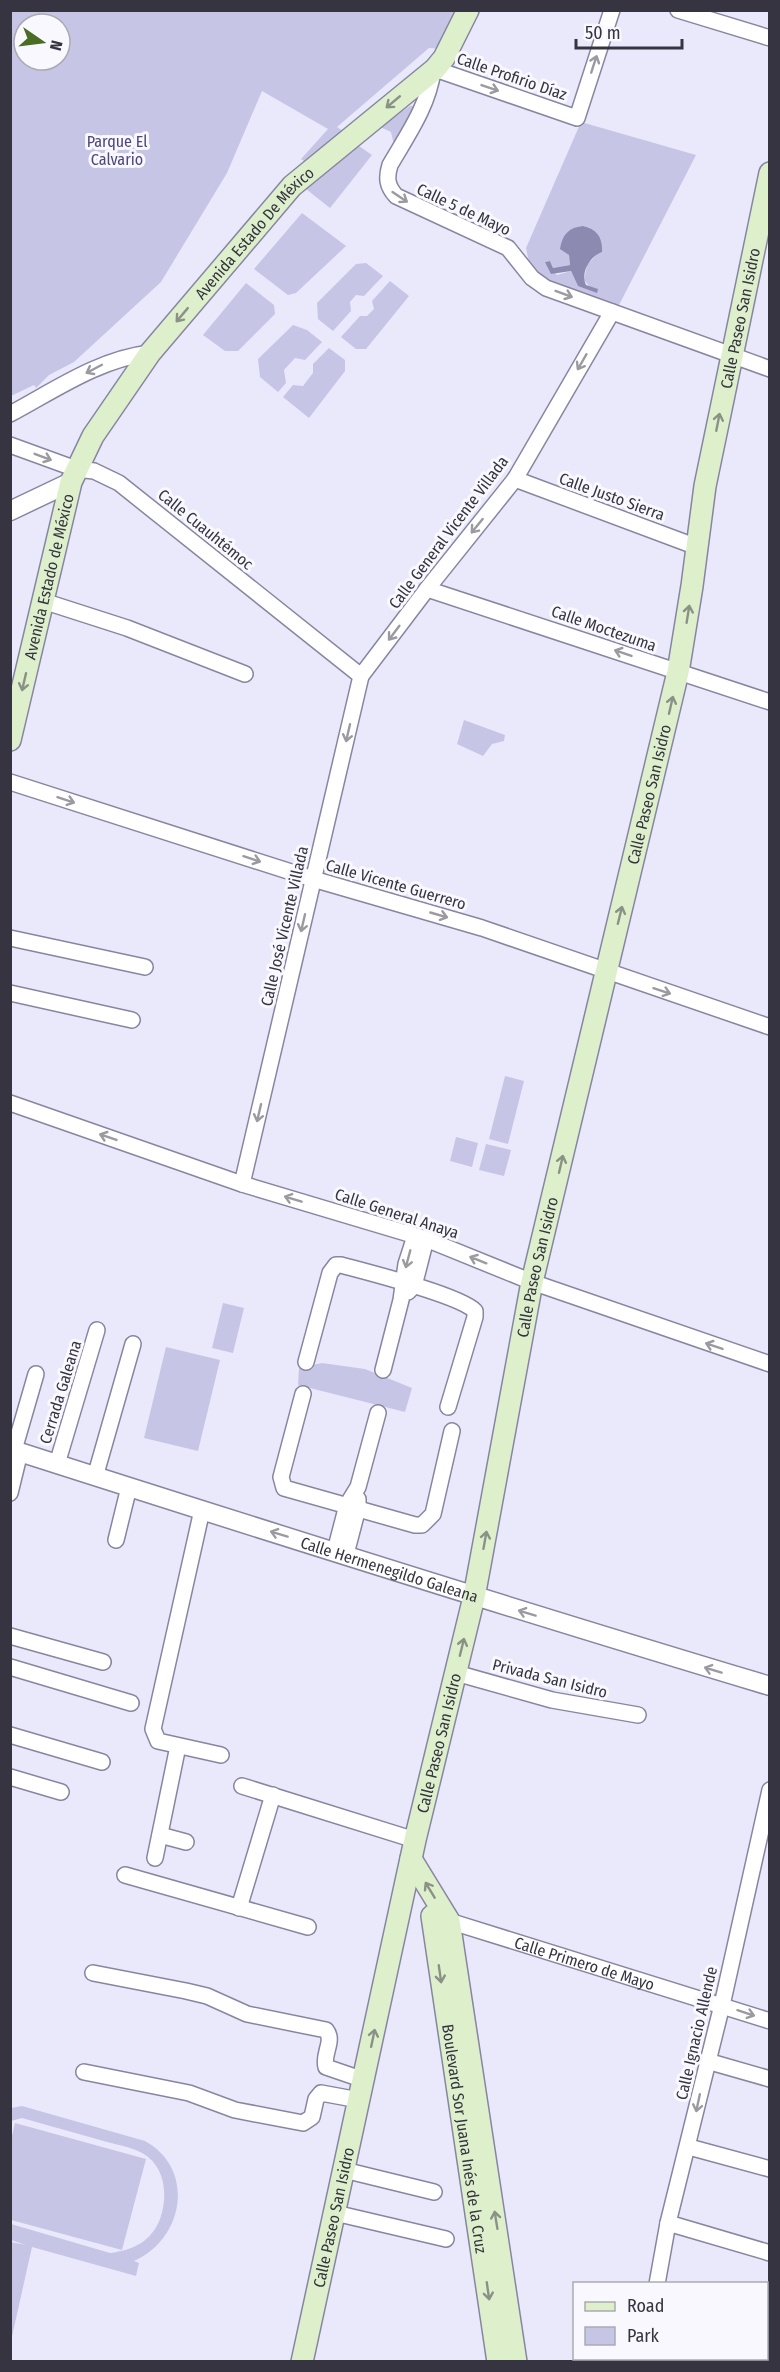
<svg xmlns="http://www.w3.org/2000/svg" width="780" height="2372" viewBox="0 0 780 2372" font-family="'Fira Sans Condensed',sans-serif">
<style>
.green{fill:#c7c5e6;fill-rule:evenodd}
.water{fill:#8d8ab1}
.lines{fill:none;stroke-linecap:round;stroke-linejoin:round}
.minor-casing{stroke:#8786a1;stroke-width:18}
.tertiary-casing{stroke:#8786a1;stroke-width:21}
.secondary-casing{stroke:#8786a1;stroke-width:24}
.minor{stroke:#fff;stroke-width:15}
.tertiary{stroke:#fff;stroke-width:18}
.secondary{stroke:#deefcc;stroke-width:21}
.oneway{stroke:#9a9aa0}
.oneway2{stroke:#8a9286}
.labels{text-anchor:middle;stroke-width:6;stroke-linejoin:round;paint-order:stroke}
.street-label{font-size:16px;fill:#353440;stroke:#f8f8fe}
.park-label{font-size:16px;fill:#4e477e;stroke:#f8f8fe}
</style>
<rect width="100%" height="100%" fill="#eae9fb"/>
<g class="green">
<path d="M11,11H457L442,49L429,48L337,127L343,131L307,163L301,159L328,129L262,91L227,173L161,282L74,362L49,375L36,388L34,385L11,396ZM24,24H60V60H24Z"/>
<polygon points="410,106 413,106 414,110 394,145 391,132 380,127"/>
<path d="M581,122L696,155L618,307L547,282L530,267L526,248ZM583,226L590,228L598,253L587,265L584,280L589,286H578L571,271L557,275L545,262L550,261L553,268L570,265L569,255L564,250L576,227Z"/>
<polygon points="359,146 372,155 330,208 306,189"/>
<polygon points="302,213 346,246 296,293 288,295 254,269"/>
<polygon points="366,263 383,276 364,296 356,295 350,302 351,311 333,331 318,319 317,303 356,264"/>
<polygon points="390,281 409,296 366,349 356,349 341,337 360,316 367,316 374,309 372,301"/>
<polygon points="246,283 274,305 275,314 238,351 225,351 203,335"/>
<polygon points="293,325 307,330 322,342 305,360 295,358 284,370 286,383 278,392 260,377 258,359"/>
<polygon points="329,348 345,360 345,371 309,418 283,397 293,385 303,386 313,373 313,364"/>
<polygon points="464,720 505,735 504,741 492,744 483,756 457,744"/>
<polygon points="505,1076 524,1081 508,1144 489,1139"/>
<polygon points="456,1137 478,1143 472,1167 450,1161"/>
<polygon points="486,1144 511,1150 504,1176 479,1170"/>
<polygon points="223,1303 244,1308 233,1353 212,1348"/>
<polygon points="166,1347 220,1360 198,1451 144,1438"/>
<polygon points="322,1363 365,1369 412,1388 405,1412 298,1385 299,1368"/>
<path d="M22,2106L145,2141C196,2169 184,2239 134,2261L139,2263L136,2276L32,2247L11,2341V2242L26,2245L11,2240V2224L110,2253C133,2250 151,2242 160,2219C168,2197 166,2166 142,2153C132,2147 118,2145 107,2142C79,2134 50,2126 22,2118L11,2121V2108Z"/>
<polygon points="15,2123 146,2159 122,2250 11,2220 11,2140"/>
</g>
<path class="water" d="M583,226C597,229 603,238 602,252C590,256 580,273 586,285L598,289L597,293L578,286L571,271L551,274L545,262L550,261L553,268L570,265L569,255L560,249C562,235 569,227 583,226Z"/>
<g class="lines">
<g class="minor-casing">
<g id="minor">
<polyline points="678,10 770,38"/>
<polyline points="435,69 577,118 612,10"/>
<path d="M433,71C428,106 408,134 390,165C386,178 387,186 396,196L508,248L532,278L546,288L770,369"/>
<path d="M10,414C55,390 99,359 150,353"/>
<polyline points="10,445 76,469 94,471 119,483 361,676"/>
<polyline points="515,479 697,547"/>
<polyline points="427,589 770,702"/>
<polyline points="43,601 127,628 245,674"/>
<polyline points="10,782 313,879 482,928 770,1027"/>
<polyline points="10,938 145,967"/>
<polyline points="10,993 132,1020"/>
<polyline points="10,1103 242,1184 426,1239 532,1282 770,1364"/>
<polyline points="242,1184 361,676 427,589 515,479 612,312"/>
<polyline points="408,1292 414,1286 426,1239"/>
<path d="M306,1362L330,1273L336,1265H341C367,1272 459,1295 475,1311V1317L448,1407"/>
<polyline points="383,1370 401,1300 406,1264 415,1236"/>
<polyline points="303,1394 281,1477 284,1488 415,1525 422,1525 433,1514 452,1431"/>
<polyline points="14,1450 36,1374"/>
<polyline points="57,1464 97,1330"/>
<polyline points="95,1477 133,1344"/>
<polyline points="10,1493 20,1452"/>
<polyline points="202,1510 153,1729 158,1741 221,1755"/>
<polyline points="116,1540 129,1487"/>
<polyline points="335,1551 347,1505 358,1487 378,1413"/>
<polyline points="346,1554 358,1508 358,1499"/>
<polyline points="10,1636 103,1662"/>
<polyline points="10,1667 131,1703"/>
<polyline points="456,1673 552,1700 638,1715"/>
<polyline points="10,1735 102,1762"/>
<polyline points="10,1777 61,1792"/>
<polyline points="242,1786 415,1840"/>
<polyline points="160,1835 186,1842"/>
<polyline points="155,1858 178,1746"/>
<polyline points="125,1875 308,1927"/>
<polyline points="239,1908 273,1795"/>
<path id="s1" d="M449,1921L770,2021"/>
<path d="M93,1973L186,1991L207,1996L247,2014L326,2030C335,2041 322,2054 326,2067L364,2080"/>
<polyline points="707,2061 770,2079"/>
<polyline points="84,2072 189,2093 235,2110 303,2123 312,2117 316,2099 321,2093 359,2100"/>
<polyline points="689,2147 770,2169"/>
<polyline points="344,2170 434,2192"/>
<polyline points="335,2213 446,2239"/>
<polyline points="668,2223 770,2253"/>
<polyline points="657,2284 668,2223 722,2005 770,1790"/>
<polyline points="766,2339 770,2340"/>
<polyline points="640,2362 641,2358"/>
</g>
</g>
<g class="tertiary-casing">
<g id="tertiary">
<polyline points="10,511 71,482"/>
<path id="s2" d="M10,1449C263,1530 516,1610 770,1686"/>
</g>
</g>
<g class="secondary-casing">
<g id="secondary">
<path id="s3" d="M10,740L71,482L93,436L150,353L292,186L435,69L444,58L468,10"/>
<polyline points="411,1859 449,1921 516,2362"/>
<path id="s4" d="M432,1916L498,2362"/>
<path id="s5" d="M302,2362L415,1840L474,1597L532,1282L678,672L692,586L705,486L770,173"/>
</g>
</g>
<use href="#minor" class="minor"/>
<use href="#tertiary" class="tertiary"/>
<use href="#secondary" class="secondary"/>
</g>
<defs><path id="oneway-shaft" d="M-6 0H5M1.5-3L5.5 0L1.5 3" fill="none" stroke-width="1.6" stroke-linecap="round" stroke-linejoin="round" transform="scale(1.5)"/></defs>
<g class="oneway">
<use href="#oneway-shaft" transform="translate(594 64) rotate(-72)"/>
<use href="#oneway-shaft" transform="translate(490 88) rotate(19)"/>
<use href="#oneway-shaft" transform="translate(400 197) rotate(34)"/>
<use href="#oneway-shaft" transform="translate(564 294) rotate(20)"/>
<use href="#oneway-shaft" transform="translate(582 362) rotate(120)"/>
<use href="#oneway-shaft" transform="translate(94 369) rotate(152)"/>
<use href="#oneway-shaft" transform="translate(43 457) rotate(21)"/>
<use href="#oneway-shaft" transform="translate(477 526) rotate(129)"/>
<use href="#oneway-shaft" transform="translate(394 633) rotate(127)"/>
<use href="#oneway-shaft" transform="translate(623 653) rotate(-161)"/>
<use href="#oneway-shaft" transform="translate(348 733) rotate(103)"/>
<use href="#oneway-shaft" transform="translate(66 800) rotate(18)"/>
<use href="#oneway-shaft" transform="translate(252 859) rotate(18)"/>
<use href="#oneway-shaft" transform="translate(439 915) rotate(16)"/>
<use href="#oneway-shaft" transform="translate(303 923) rotate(103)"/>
<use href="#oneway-shaft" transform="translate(662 991) rotate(18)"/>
<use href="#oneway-shaft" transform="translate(259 1113) rotate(103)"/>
<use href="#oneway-shaft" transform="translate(108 1137) rotate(-161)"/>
<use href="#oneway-shaft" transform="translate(293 1199) rotate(-163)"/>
<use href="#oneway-shaft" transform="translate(408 1259) rotate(105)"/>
<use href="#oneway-shaft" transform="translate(478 1260) rotate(-158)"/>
<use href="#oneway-shaft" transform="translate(714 1346) rotate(-161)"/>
<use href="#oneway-shaft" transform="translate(279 1534) rotate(-163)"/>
<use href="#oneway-shaft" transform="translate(527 1613) rotate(-163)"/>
<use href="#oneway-shaft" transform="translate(713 1670) rotate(-163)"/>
<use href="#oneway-shaft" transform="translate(746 2013) rotate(18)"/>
<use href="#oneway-shaft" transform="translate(698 2103) rotate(102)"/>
</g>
<g class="oneway2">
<use href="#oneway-shaft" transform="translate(393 102) rotate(140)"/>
<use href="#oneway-shaft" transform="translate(182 315) rotate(130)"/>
<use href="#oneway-shaft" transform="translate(718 422) rotate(-79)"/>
<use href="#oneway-shaft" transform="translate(688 614) rotate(-81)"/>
<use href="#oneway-shaft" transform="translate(24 682) rotate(103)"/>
<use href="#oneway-shaft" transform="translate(671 705) rotate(-77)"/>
<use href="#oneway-shaft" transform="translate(620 915) rotate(-76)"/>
<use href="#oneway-shaft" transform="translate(561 1164) rotate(-77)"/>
<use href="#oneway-shaft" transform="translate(485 1540) rotate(-80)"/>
<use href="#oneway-shaft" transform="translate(462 1647) rotate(-76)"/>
<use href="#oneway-shaft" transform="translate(430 1890) rotate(-121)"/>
<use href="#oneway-shaft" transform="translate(440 1974) rotate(82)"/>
<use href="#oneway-shaft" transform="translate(373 2038) rotate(-78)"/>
<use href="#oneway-shaft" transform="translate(496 2220) rotate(-99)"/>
<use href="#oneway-shaft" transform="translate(488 2291) rotate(82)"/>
</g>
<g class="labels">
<g class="street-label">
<text transform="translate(512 76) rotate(19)" y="6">Calle Profirio Díaz</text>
<text transform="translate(464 209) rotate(25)" y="6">Calle 5 de Mayo</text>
<text dy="6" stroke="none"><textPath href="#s3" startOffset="576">Avenida Estado De México</textPath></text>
<text dy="6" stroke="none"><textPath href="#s5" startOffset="2091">Calle Paseo San Isidro</textPath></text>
<text transform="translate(612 496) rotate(20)" y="6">Calle Justo Sierra</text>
<text transform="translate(206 529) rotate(39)" y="6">Calle Cuauhtémoc</text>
<text transform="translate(448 532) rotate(-53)" y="6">Calle General Vicente Villada</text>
<text dy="6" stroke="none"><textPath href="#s3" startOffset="168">Avenida Estado de México</textPath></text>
<text transform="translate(604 628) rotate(19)" y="6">Calle Moctezuma</text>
<text dy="6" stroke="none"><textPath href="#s5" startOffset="1606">Calle Paseo San Isidro</textPath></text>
<text transform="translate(396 884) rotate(16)" y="6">Calle Vicente Guerrero</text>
<text transform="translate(284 926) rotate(-77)" y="6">Calle José Vicente Villada</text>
<text transform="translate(397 1213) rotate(18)" y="6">Calle General Anaya</text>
<text dy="6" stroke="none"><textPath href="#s5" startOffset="1120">Calle Paseo San Isidro</textPath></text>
<text transform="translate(60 1392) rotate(-73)" y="6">Cerrada Galeana</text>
<text dy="6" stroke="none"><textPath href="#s2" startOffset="398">Calle Hermenegildo Galeana</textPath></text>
<text transform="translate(550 1678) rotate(14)" y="6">Privada San Isidro</text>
<text dy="6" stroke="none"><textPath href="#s5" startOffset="634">Calle Paseo San Isidro</textPath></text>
<text dy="6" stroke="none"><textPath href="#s1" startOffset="142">Calle Primero de Mayo</textPath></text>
<text transform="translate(696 2033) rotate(-77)" y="6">Calle Ignacio Allende</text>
<text dy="6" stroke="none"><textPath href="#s4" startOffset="225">Boulevard Sor Juana Inés de la Cruz</textPath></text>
<text dy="6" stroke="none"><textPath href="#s5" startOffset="148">Calle Paseo San Isidro</textPath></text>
</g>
<g class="park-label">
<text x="117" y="147">Parque El<tspan x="117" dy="18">Calvario</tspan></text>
</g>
</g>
<rect width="780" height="2372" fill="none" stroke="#353440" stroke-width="24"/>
<rect x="573" y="2282" width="195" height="78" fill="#f8f8fe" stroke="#aaaab2" stroke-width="1.5"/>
<rect x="585" y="2302" width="30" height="9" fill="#deefcc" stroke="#aaaab2" stroke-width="1.5"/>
<text x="627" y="2312" font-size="18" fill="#353440">Road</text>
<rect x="585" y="2327" width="30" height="18" fill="#c7c5e6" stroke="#aaaab2" stroke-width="1.5"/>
<text x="627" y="2342" font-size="18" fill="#353440">Park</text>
<g transform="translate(42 42) rotate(104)"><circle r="28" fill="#f8f8fe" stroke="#aaaab2" stroke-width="1.5"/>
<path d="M0-4.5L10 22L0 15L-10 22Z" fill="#4a6c24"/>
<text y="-9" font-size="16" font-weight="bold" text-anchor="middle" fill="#353440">N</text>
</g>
<path d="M576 39v9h106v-9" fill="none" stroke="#353440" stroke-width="3"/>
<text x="585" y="39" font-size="18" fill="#353440" stroke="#f8f8fe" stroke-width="4.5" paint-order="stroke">50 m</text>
</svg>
